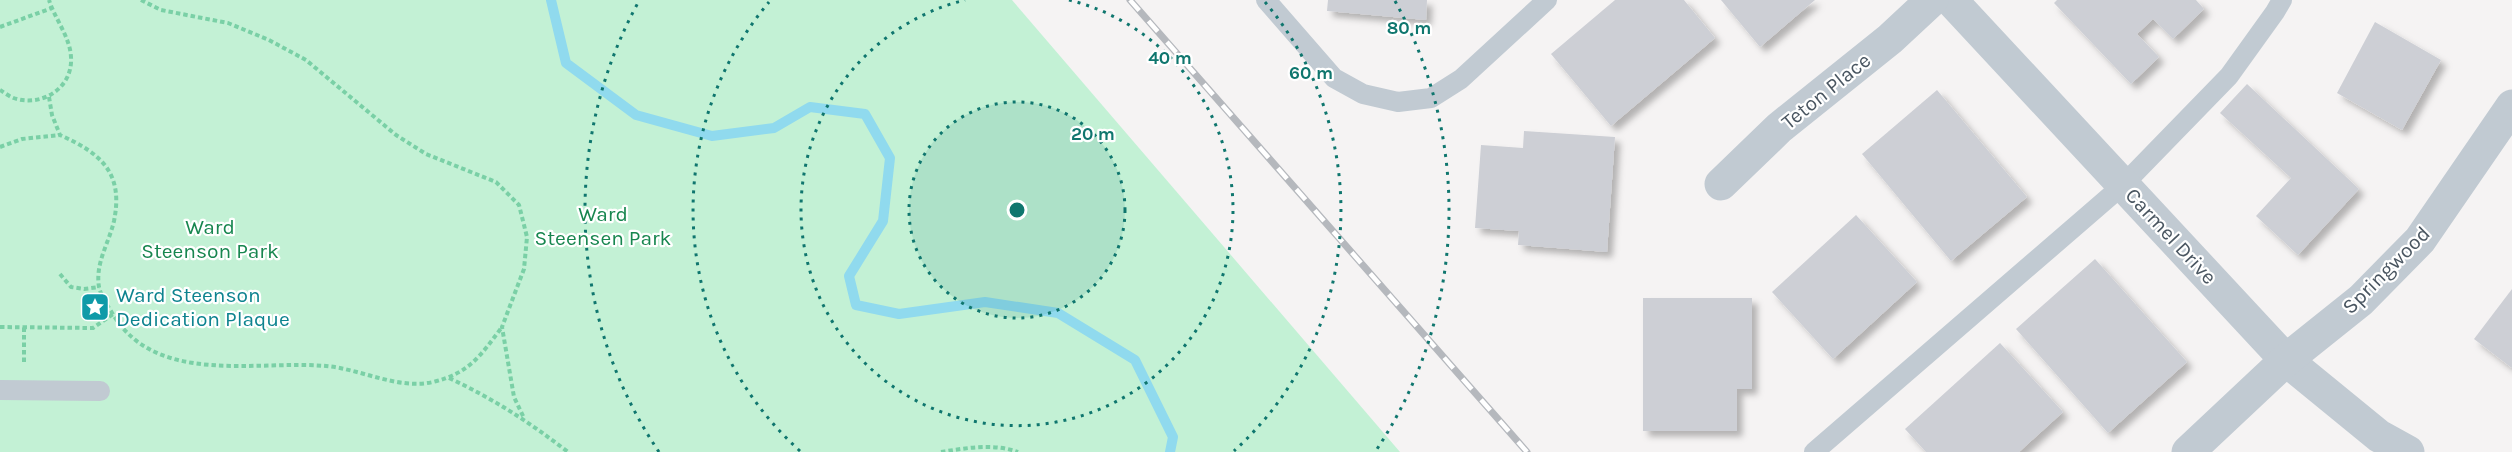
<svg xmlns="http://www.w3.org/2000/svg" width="2512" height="452" viewBox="0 0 2512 452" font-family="Karla,sans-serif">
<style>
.green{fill:#c3f1d5}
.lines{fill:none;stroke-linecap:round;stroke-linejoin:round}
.stream{stroke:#90daee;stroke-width:10}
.building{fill:#cdcfd5;filter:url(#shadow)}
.path{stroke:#7ad0a6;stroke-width:4;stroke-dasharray:4.5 3;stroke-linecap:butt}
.service{stroke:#c1cad2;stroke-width:20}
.minor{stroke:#c1cad2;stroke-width:33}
.rail-casing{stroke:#b5b8bd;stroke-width:7}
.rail{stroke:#fff;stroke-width:4.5;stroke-dasharray:14;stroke-linecap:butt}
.ring{fill:none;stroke:#0f766e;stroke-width:3;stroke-dasharray:3 6}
.labels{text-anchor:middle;stroke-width:4.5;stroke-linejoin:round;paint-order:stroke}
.street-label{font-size:21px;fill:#4a5661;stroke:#fff}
.park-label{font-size:21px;fill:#17864f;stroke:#fff}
.culture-label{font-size:21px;fill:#0d838f;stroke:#fff;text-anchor:start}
.centre{fill:#0f766e;stroke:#fff;stroke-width:3}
.ring-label{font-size:18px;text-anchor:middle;font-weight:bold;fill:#0f766e;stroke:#fff;stroke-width:4.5;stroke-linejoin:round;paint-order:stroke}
</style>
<defs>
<filter id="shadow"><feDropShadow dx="5.5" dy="5.5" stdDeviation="3" flood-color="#0004"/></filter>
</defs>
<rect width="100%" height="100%" fill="#f5f3f3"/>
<polygon class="green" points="0,0 1012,0 1400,452 0,452"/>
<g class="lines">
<polyline class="stream" points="551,0 566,63 636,115 712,136 774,128 810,107 865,114 890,158 883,221 849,276 856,305 899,314 985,302 1058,313 1135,360 1173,437 1170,452"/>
</g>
<g class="building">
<polygon points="1328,0 1427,0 1426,20 1327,11"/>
<polygon points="1615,0 1684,0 1715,38 1611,126 1551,54"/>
<polygon points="1721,0 1815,0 1760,47"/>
<polygon points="2057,0 2196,0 2204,9 2173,39 2153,19 2137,34 2159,57 2131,84 2054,3"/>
<polygon points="2375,22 2441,60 2402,130 2337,93"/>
<polygon points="2247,84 2359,189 2298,255 2256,216 2291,178 2220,113"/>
<polygon points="1937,90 2027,197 1951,261 1862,154"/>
<polygon points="1524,131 1615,137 1607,252 1518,245 1519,231 1475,228 1481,145 1523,148"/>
<polygon points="1856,215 1917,282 1833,359 1772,292"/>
<polygon points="2095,259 2187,362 2108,433 2016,329"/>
<polygon points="2512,289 2512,368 2474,339"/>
<polygon points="1643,298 1752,298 1752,389 1737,389 1737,431 1643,431"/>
<polygon points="2000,343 2063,412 2019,452 1926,452 1905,429"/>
</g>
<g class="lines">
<g class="path">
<polyline points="141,0 161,10 228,23 269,40 306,60 396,135 426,154 496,182 519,205 527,237 524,269 502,327 514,397 524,418"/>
<polyline points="0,27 52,8"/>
<path d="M0,90C5,93 11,98 17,99C44,106 73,87 71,57C70,37 55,19 49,0"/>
<path d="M49,97L52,115L60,135C100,153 124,172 114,221C109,243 95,263 99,287C101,296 109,308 114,316C158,386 257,360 326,366C361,369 398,390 433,382C470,373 481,355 502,327"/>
<polyline points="0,147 22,139 60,135"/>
<polyline points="60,274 71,287 84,289 99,287"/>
<polyline points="0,327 93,328 113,314"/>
<polyline points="24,362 24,327"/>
<path d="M449,378C494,399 529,422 568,452"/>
<path d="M941,452C967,448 993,443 1018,452"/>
</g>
<g class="service">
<polyline points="1266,0 1334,78 1363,94 1398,102 1431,98 1461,79 1547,0"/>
<polyline points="0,390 100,391"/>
<polyline points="1814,452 2123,185 2229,76 2275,12 2282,0"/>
</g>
<g class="minor">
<polyline points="1951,0 2286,360 2379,436 2408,452"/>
<polyline points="1721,184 1779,128 1890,39 1932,0"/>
<polyline points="2188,452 2286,360 2361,300 2420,240 2512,106"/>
</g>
<g class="rail-casing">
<polyline id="rail" points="1130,0 1527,452"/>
</g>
<use href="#rail" class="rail"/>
</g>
<circle cx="1017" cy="210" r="108" fill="#0f766e" fill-opacity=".12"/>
<g class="ring">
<circle cx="1017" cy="210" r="108"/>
<path d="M1069 0A216 216 0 1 1 965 0"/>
<path d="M800 451A324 324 0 0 1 769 2M1265 2A324 324 0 0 1 1234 451"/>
<path d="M659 452A432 432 0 0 1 639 1M1395 1A432 432 0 0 1 1375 452"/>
</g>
<defs>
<g id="sight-square" transform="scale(1.5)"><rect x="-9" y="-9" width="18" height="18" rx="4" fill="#0f9aa8" stroke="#fff"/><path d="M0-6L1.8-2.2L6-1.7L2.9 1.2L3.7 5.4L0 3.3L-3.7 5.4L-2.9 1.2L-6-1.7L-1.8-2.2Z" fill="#fff"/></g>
</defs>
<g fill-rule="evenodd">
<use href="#sight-square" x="95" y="307"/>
</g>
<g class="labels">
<g class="street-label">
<text transform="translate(1826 91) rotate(-39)" y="7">Teton Place</text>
<text transform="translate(2171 236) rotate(47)" y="7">Carmel Drive</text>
<text transform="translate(2386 270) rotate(-45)" y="7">Springwood</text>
</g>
<g class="park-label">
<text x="603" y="221">Ward<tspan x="603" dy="24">Steensen Park</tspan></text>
<text x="210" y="234">Ward<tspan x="210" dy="24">Steenson Park</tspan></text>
</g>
<g class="culture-label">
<text x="116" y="302">Ward Steenson<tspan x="116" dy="24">Dedication Plaque</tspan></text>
</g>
</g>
<circle cx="1017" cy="210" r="9" class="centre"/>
<g class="ring-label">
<text x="1409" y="34">80 m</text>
<text x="1170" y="64">40 m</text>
<text x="1311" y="79">60 m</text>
<text x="1093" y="140">20 m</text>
</g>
</svg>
